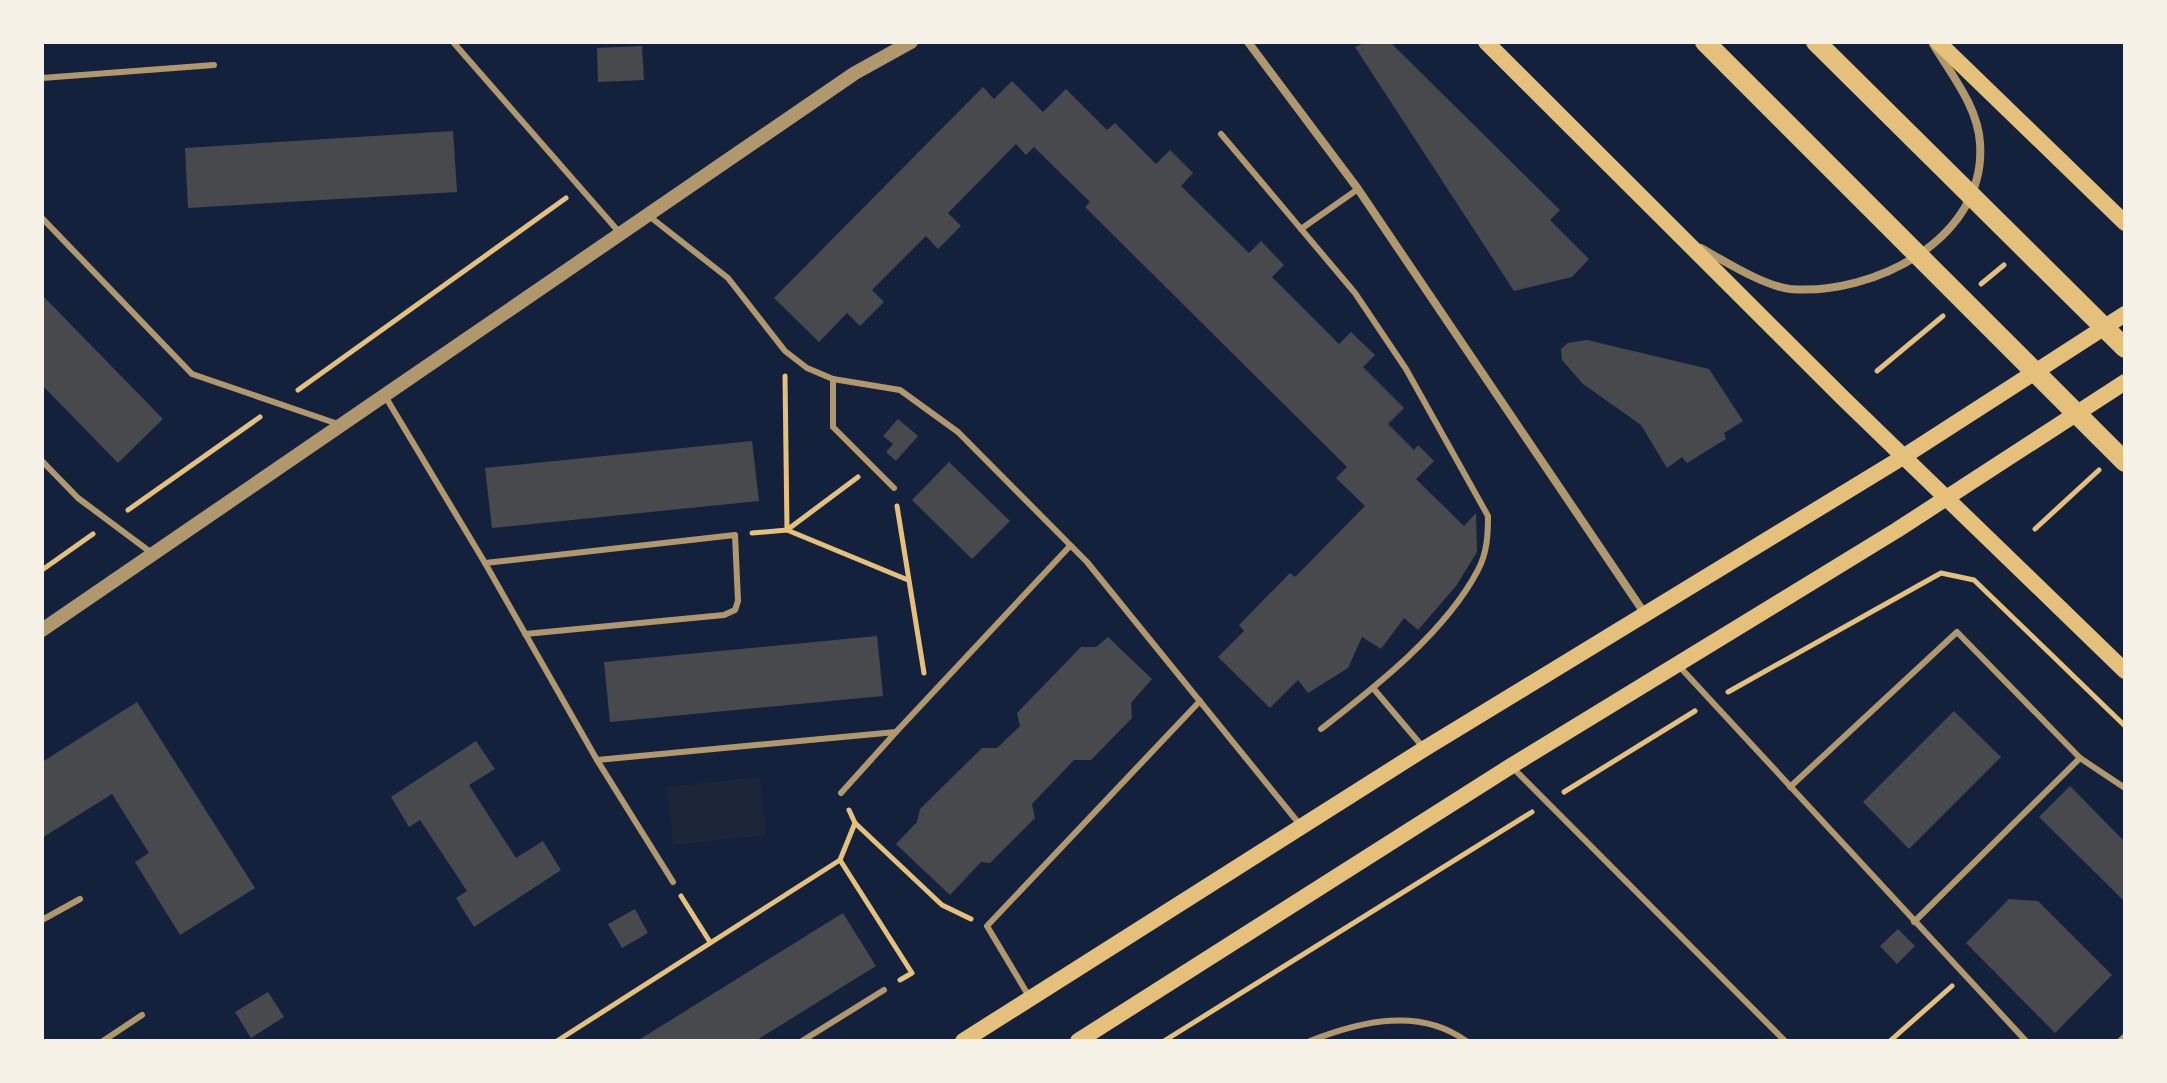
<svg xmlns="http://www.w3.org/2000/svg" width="2167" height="1083" viewBox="0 0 2167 1083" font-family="'IBM Plex Sans',sans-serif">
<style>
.green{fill:#1d2539}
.building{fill:#48494c}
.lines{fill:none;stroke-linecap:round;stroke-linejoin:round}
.path{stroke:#e5c07b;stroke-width:5}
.service{stroke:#b1986c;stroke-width:6}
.minor{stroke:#b1986c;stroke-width:8}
.tertiary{stroke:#b1986c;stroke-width:14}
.secondary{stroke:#e5c07b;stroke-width:16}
.primary{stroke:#e5c07b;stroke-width:20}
</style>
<rect width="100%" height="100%" fill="#14213d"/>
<polygon class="green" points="760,777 766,835 673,845 667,787"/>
<g class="building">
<polygon points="1367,42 1390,42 1560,210 1550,220 1589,259 1572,277 1514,291 1355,47"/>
<polygon points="642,46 644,80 598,82 597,48"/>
<polygon points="1012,81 1043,112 1066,89 1107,130 1115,123 1156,164 1170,150 1193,173 1181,186 1249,253 1261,241 1284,265 1272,277 1339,344 1351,332 1375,355 1363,367 1404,408 1388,424 1414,450 1418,445 1434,461 1416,479 1464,526 1476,513 1477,552 1456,586 1418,630 1404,618 1381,649 1362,637 1348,668 1308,693 1298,680 1270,708 1218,657 1244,631 1239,625 1290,573 1295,577 1365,506 1336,478 1347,467 1085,207 1090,202 1034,147 1026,155 1016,144 948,213 961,226 938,249 926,236 872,290 884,302 860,326 847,313 819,342 774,298 983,87 994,99"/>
<polygon points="453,131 457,192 188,208 185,148"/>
<polygon points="42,295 163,419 118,463 42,385"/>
<polygon points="1587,340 1709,369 1743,421 1724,433 1726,439 1687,463 1682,457 1667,468 1641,425 1583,384 1562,360 1561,349 1568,343"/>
<polygon points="898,419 918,436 896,461 886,452 893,444 883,436"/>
<polygon points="752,441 759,501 492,528 485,468"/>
<polygon points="949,462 1010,521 972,559 912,500"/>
<polygon points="877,636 883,696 610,722 604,662"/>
<polygon points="1108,637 1152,679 1131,703 1132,718 1091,760 1074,760 1032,804 1035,818 990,863 981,862 950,895 896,844 917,822 920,809 982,748 997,748 1020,726 1017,713 1081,647 1096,647"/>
<polygon points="137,702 255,888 180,935 135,862 149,853 112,794 42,838 42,762"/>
<polygon points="1954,711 2001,757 1909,849 1863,802"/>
<polygon points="476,741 495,769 469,785 516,858 543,841 561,870 474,927 456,898 467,891 420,820 409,827 391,797"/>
<polygon points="2070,786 2125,842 2125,902 2039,817"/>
<polygon points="2009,899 2038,901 2112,975 2055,1033 1966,943"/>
<polygon points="635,909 648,933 622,948 608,924"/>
<polygon points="843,913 876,966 755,1041 637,1041"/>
<polygon points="1898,929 1915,946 1897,964 1880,946"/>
<polygon points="268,992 284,1017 251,1038 235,1012"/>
</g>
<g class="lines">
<g class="path">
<polyline points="1981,284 2004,265"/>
<polyline points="1877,371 1943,316"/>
<polyline points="785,376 787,530 858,477"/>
<polyline points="298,390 566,198"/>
<polyline points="897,506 924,673"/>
<polyline points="128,510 260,417"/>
<polyline points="2035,529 2099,470"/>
<polyline points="752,533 787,530 908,580"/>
<polyline points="42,570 93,534"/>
<polyline points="1728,692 1941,573 1974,580 2125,726"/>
<polyline points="1564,792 1695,711"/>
<polyline points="849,810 855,823 942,905 971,919"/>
<polyline points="840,860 855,823"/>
<polyline points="681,896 710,942"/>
<polyline points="557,1041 840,860 912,973 900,980"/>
<polyline points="1164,1041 1532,812"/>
<polyline points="1890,1041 1952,986"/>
</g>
<g class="service">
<polyline points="453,42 619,232"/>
<polyline points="42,78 214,65"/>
<path d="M1221,134L1355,293L1406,369L1488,516C1488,535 1487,553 1478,570C1445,633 1375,687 1321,729"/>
<polyline points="649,216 728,278 785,351 807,368 833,379 900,390 958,432 1087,562 1301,826"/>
<polyline points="42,218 192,374 338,424"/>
<polyline points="1301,229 1358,189"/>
<polyline points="833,379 833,427 894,488"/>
<polyline points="385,396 485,563 597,760 896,732 1070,546"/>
<polyline points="42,461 78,498 153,554"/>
<polyline points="485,563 735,535 738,601 735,610 724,615 525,634"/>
<polyline points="1678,665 2026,1041"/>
<polyline points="1373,688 1422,746"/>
<polyline points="597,760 673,882"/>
<polyline points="1514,769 1785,1041"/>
<polyline points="1790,787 1957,632 2080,758 2125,788"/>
<polyline points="841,793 896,732"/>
<polyline points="42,920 80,899"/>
<polyline points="1914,922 2080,758"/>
<polyline points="1030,998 987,926 1200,701"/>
<polyline points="103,1041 142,1015"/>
<polyline points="802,1041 884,990"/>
<path d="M1310,1041C1361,1021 1420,1007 1466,1041"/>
<polyline points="2120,1041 2125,1036"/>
</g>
<g class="minor">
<polyline points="1248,42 1358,189 1645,614"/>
<path d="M1701,248C1724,261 1764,286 1790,289C1873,296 1987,239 1980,143C1978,107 1951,74 1933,44"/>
</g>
<polyline class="tertiary" points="42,630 855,73 911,42"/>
<g class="secondary">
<polyline points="1486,42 1844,399 2125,671"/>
<polyline points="1938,42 2125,223"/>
<polyline points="963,1041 1424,749 1903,457 2125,314"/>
<polyline points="1078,1041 1511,766 1897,530 2125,382"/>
</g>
<g class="primary">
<polyline points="1705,42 2125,462"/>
<polyline points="1816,42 2125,348"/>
</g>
</g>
<rect width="2167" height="1083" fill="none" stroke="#f6f1e7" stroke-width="88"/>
</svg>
